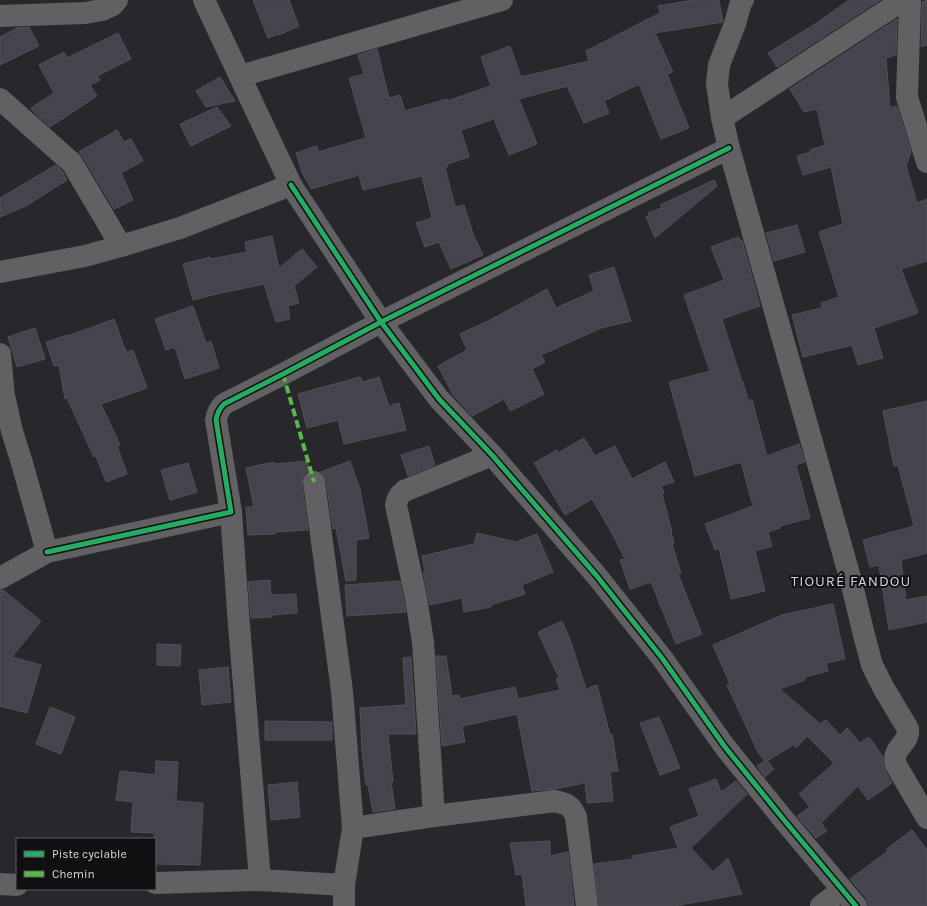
<svg xmlns="http://www.w3.org/2000/svg" width="927" height="906" viewBox="0 0 927 906" font-family="Karla,sans-serif">
<style>
.building{fill:#46434f;stroke:#515155}
.lines{fill:none;stroke-linecap:round;stroke-linejoin:round}
.minor{stroke:#616163;stroke-width:22}
.quiet{stroke:#58b947;stroke-width:4;stroke-dasharray:8 4;stroke-linecap:butt}
.cycleway-casing{stroke:#100f12;stroke-width:8}
.cycleway{stroke:#26ab63;stroke-width:5}
.labels{text-anchor:middle;stroke-width:4;stroke-linejoin:round;paint-order:stroke}
.quarter-label{font-size:15px;letter-spacing:1px;fill:#d3d2db;stroke:#100f12}
</style>
<rect width="100%" height="100%" fill="#27272c"/>
<g class="building">
<polygon points="253,0 289,0 299,26 279,35 278,34 268,38"/>
<polygon points="693,0 719,0 723,22 655,33 673,72 667,74 689,128 661,139 639,84 604,101 609,113 584,123 567,86 519,99 537,144 509,155 494,119 461,130 469,157 447,164 448,166 445,167 455,207 464,205 473,234 483,255 451,269 439,242 425,247 416,223 432,218 422,176 363,190 359,175 311,189 302,172 296,153 317,146 318,152 366,138 349,78 364,74 358,55 377,49 389,98 400,95 405,111 447,99 447,101 491,86 481,57 510,46 521,77 589,61 586,51 660,13 658,6"/>
<polygon points="849,0 880,0 777,67 768,53 815,24"/>
<polygon points="927,0 927,45 921,47 922,2"/>
<polygon points="897,19 896,55 886,58 890,108 897,106 911,152 906,166 917,203 927,199 927,261 901,269 918,313 874,328 883,358 858,365 852,345 803,357 792,315 822,308 821,303 839,297 819,232 843,224 831,167 803,175 797,156 811,152 810,150 825,145 817,109 804,112 790,89"/>
<polygon points="29,27 39,46 0,65 0,37 17,28"/>
<polygon points="118,33 131,59 97,76 100,80 90,85 97,96 50,127 34,112 31,108 54,93 39,65 64,52 67,58"/>
<polygon points="220,77 235,101 206,107 196,91"/>
<polygon points="217,107 231,126 191,146 180,124"/>
<polygon points="117,130 124,142 131,139 143,161 121,173 133,200 114,209 83,157 79,152"/>
<polygon points="56,165 62,171 67,180 26,206 0,217 0,198"/>
<polygon points="714,180 717,186 655,238 646,217 649,215 648,213 662,208 660,205"/>
<polygon points="797,225 805,252 774,261 766,233"/>
<polygon points="272,236 279,268 302,249 317,267 294,286 299,303 288,306 290,319 276,322 264,284 212,295 193,300 183,264 210,257 211,259 247,252 245,242"/>
<polygon points="738,237 740,240 742,240 760,306 722,319 742,382 743,382 748,400 752,400 767,456 799,444 805,462 796,465 810,518 780,526 780,528 768,532 772,546 755,551 765,591 731,599 719,548 715,550 705,524 753,506 741,462 695,476 669,382 710,371 684,295 724,280 711,247"/>
<polygon points="614,267 631,321 601,328 541,355 545,362 532,369 544,394 510,411 504,399 472,416 453,395 438,366 467,350 460,334 494,318 547,289 556,308 594,291 589,275"/>
<polygon points="193,306 206,343 211,341 219,368 185,379 175,347 166,350 155,319"/>
<polygon points="114,319 126,352 133,350 147,388 101,404 120,445 117,446 127,474 106,482 96,456 94,457 67,398 65,399 59,365 54,366 46,342 68,335 68,336"/>
<polygon points="35,328 45,359 17,367 8,337"/>
<polygon points="360,377 363,382 379,377 389,406 399,403 406,430 344,444 338,420 307,428 298,394"/>
<polygon points="927,401 927,553 901,560 906,600 927,596 927,622 889,630 879,565 870,567 863,540 914,526 898,465 894,466 883,411"/>
<polygon points="584,438 595,456 615,446 632,479 665,462 674,482 661,486 664,493 662,494 672,532 671,532 674,544 672,544 681,573 678,574 702,634 676,644 651,582 630,589 620,560 625,559 613,535 592,499 565,515 534,463 557,450 558,453"/>
<polygon points="429,446 435,465 408,476 401,455"/>
<polygon points="308,461 308,471 306,472 303,477 302,484 308,530 275,532 275,534 248,535 246,507 254,507 246,468 274,462 275,464"/>
<polygon points="350,461 360,489 369,538 356,540 356,580 346,581 336,528 333,529 326,480 324,475 321,472"/>
<polygon points="188,463 197,492 170,500 161,470"/>
<polygon points="477,533 516,542 537,534 553,572 522,585 525,594 491,605 491,607 464,612 462,598 430,605 423,572 425,572 422,556 474,544"/>
<polygon points="270,580 271,595 296,594 297,613 272,615 272,617 251,618 248,582"/>
<polygon points="400,581 406,612 347,616 345,585"/>
<polygon points="0,590 3,590 41,621 12,657 41,665 27,713 0,706"/>
<polygon points="833,604 845,659 826,663 828,671 805,677 805,680 780,689 820,724 826,720 840,735 847,728 860,743 869,737 883,757 883,762 885,771 892,783 868,800 858,786 821,823 827,831 816,838 797,816 810,807 799,794 834,763 807,736 796,748 793,745 767,761 774,769 765,777 757,766 764,761 757,750 727,685 730,684 713,645 782,615"/>
<polygon points="562,621 570,639 586,689 597,685 610,735 612,734 618,771 610,772 613,801 587,803 585,783 554,789 532,791 517,714 462,726 465,742 442,746 436,656 446,656 452,696 459,695 460,699 515,687 518,699 560,690 556,679 559,678 538,632"/>
<polygon points="157,644 181,645 180,666 157,665"/>
<polygon points="411,657 416,734 388,734 393,782 391,782 395,809 373,812 368,785 366,785 362,751 360,708 406,705 403,658"/>
<polygon points="228,667 231,702 202,705 199,670"/>
<polygon points="50,707 75,717 61,754 36,744"/>
<polygon points="659,717 680,768 660,775 640,723"/>
<polygon points="265,721 332,722 332,740 265,740"/>
<polygon points="156,761 178,762 176,801 203,803 200,865 155,864 154,833 131,832 133,802 116,800 120,771 155,775"/>
<polygon points="716,779 721,792 736,781 747,794 691,848 713,872 728,858 742,894 674,906 599,906 594,864 633,859 632,856 678,848 670,827 699,816 689,789"/>
<polygon points="297,782 300,817 271,820 268,785"/>
<polygon points="912,830 927,850 927,906 868,906 868,903 866,898 850,879 888,851 887,849"/>
<polygon points="550,841 550,856 568,852 574,906 526,906 522,874 516,875 510,843"/>
</g>
<g class="lines">
<g class="minor">
<path d="M743,0L741,2L735,24L719,65L717,84L722,118L729,148L851,581L864,635L872,665L883,687L908,729C910,742 895,747 895,759C895,761 896,763 896,765L927,818"/>
<polyline points="910,0 907,97 927,162"/>
<polyline points="0,16 85,13 102,10 113,5 117,0"/>
<polyline points="240,76 502,0"/>
<polyline points="0,99 72,163 121,246"/>
<polyline points="722,118 903,0"/>
<polyline points="291,185 381,322 439,399 492,455 596,575 662,658 725,747 784,820 856,906"/>
<polyline points="0,272 85,256 121,246 180,228 291,185 204,0"/>
<polyline points="0,354 4,396 12,431 22,463 47,552 0,578"/>
<polyline points="314,482 342,691 353,828 344,885"/>
<polyline points="231,512 239,625 260,880"/>
<path d="M47,552L231,512L216,420C217,413 219,409 224,404L283,374L381,322L729,148"/>
<path d="M434,816L555,801C567,804 571,805 576,817L587,906"/>
<path d="M353,828L434,816L423,642L416,598L396,505C397,498 399,495 404,491L492,455"/>
<polyline points="155,883 260,880 344,885 344,906"/>
<polyline points="0,884 17,885"/>
<polyline points="821,906 842,890"/>
</g>
<polyline class="quiet" points="283,374 314,482"/>
<g class="cycleway-casing">
<g id="cycleway">
<polyline points="291,185 381,322 439,399 492,455 596,575 662,658 725,747 784,820 856,906"/>
<path d="M47,552L231,512L216,420C217,413 219,409 224,404L283,374L381,322L729,148"/>
</g>
</g>
<use href="#cycleway" class="cycleway"/>
</g>
<g class="labels">
<g class="quarter-label">
<text x="851" y="586">TIOURÉ FANDOU</text>
</g>
</g>
<rect x="16" y="838" width="140" height="52" fill="#100f12" stroke="#616064"/>
<rect x="24" y="851" width="20" height="6" fill="#26ab63" stroke="#616064"/>
<text x="52" y="858" font-size="12" fill="#dadade">Piste cyclable</text>
<rect x="24" y="871" width="20" height="6" fill="#58b947" stroke="#616064"/>
<text x="52" y="878" font-size="12" fill="#dadade">Chemin</text>
</svg>
